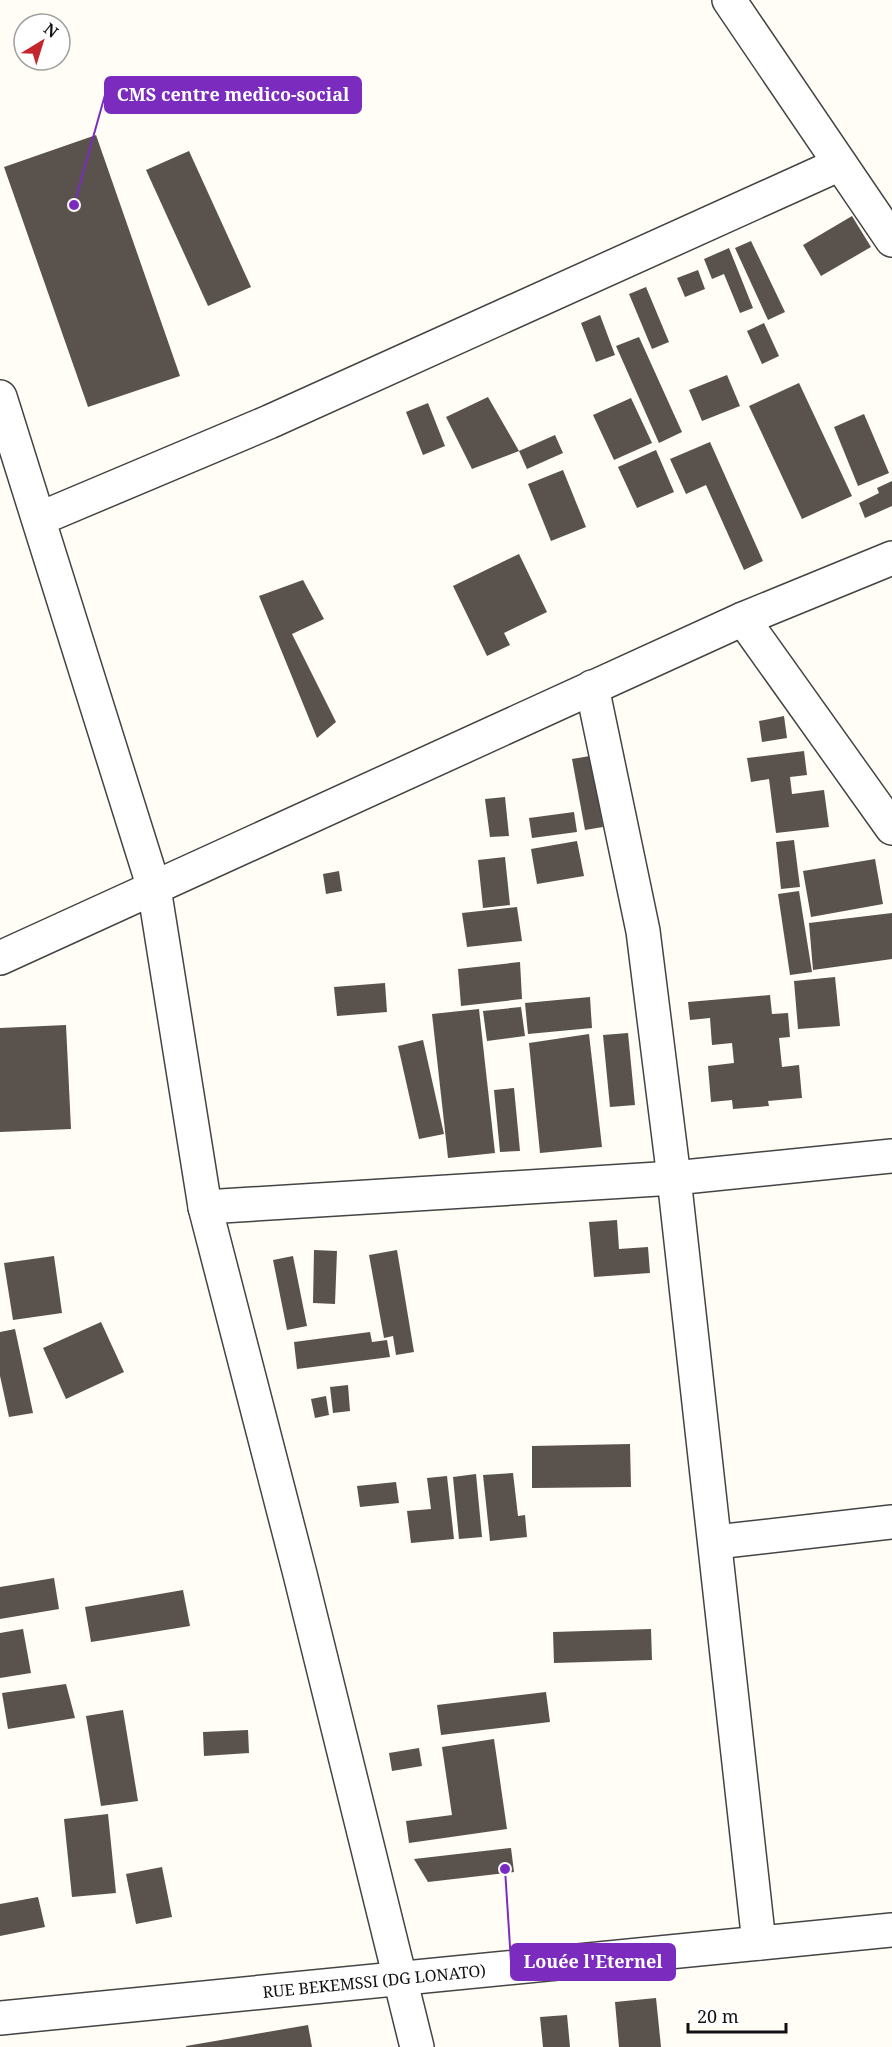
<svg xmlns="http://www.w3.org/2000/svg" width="892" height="2047" viewBox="0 0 892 2047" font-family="'Noto Serif',serif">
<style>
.building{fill:#5a524d}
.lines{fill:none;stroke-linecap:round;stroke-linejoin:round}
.street-casing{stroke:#444;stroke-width:36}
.street{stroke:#fff;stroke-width:33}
.labels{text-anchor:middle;stroke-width:6;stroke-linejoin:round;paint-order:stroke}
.street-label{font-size:16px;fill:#111;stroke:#fff}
.leader{fill:none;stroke:#7b2cbf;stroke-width:2}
.callout-dot{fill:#7b2cbf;stroke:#fff;stroke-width:2}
.callout{fill:#7b2cbf;stroke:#7b2cbf;stroke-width:2}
.callout-label{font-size:18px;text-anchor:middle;font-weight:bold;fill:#fff}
</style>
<rect width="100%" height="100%" fill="#fffdf5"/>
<g class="building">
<polygon points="96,135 180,376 88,407 4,167"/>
<polygon points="189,151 251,287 208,306 146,170"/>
<polygon points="852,216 871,247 821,276 803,245"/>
<polygon points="751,241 785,312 768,320 735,248"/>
<polygon points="729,248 753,308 740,313 724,274 712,279 704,259"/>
<polygon points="698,270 705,289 685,297 677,278"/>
<polygon points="646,287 669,342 652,349 629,294"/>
<polygon points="600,315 615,355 596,362 581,323"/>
<polygon points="764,323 779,356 762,364 747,331"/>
<polygon points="639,337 682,432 659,443 616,346"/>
<polygon points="727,375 740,406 702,421 689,390"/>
<polygon points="799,383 852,496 802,519 749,406"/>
<polygon points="488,397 519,451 472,469 446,417"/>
<polygon points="631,398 652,443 614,460 593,415"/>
<polygon points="428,403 445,446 423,455 406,412"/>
<polygon points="864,414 889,473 858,486 834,427"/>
<polygon points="555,435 563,453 527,469 519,451"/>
<polygon points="710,442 763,561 744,570 706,485 686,494 670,459"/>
<polygon points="656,450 674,492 637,508 618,467"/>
<polygon points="563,470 586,527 551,541 528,484"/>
<polygon points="892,481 892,506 865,518 859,503 879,493 877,488"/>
<polygon points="519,554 547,612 504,633 510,645 487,656 453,586"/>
<polygon points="303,580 324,619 292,634 336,722 317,738 259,596"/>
<polygon points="784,716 787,738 762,742 759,721"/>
<polygon points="804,751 807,775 790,777 792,794 824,790 829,827 776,833 769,779 751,782 747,758"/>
<polygon points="590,756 603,827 585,830 572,759"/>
<polygon points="505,797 509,836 490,837 485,799"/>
<polygon points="574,812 577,832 532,838 529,818"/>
<polygon points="794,840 800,887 781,889 776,842"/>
<polygon points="577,841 584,876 537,884 531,849"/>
<polygon points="505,857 510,905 483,908 478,860"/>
<polygon points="875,859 883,904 811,917 803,871"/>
<polygon points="339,871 342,891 326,894 323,874"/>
<polygon points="799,891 812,972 790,975 778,894"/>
<polygon points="517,907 522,941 467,947 462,913"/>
<polygon points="892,913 892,959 813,970 809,923"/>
<polygon points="520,962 522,999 461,1006 458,969"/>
<polygon points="835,977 840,1026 798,1029 794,981"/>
<polygon points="385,983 387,1012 337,1016 334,987"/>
<polygon points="770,995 772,1014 788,1013 790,1037 779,1038 782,1067 799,1065 802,1098 768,1101 769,1106 733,1109 732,1100 711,1102 708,1066 734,1063 732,1043 712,1045 710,1018 690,1020 688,1002"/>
<polygon points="590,997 592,1028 528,1034 525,1003"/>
<polygon points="521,1007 525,1036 487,1041 483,1011"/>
<polygon points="479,1009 495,1153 448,1158 432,1014"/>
<polygon points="66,1025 71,1129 0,1132 0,1028"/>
<polygon points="628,1033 635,1105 610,1107 603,1035"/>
<polygon points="589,1034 602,1147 540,1153 529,1043"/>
<polygon points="423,1040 444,1134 419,1139 398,1046"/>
<polygon points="514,1088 520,1151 500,1152 494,1090"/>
<polygon points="617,1220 619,1249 648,1247 650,1273 594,1277 589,1222"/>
<polygon points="314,1250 337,1251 335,1304 313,1303"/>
<polygon points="397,1250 414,1352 396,1355 393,1336 384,1338 369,1255"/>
<polygon points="54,1256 62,1313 13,1320 4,1263"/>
<polygon points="293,1256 307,1326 287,1330 273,1260"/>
<polygon points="101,1322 124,1372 66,1399 43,1348"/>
<polygon points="15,1329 33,1413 9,1417 0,1376 0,1332"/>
<polygon points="370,1332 372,1342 387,1340 390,1357 297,1369 294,1342"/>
<polygon points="348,1385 350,1411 333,1413 330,1387"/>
<polygon points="326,1396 329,1415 315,1418 311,1399"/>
<polygon points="630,1444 631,1487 532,1488 532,1446"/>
<polygon points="513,1473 518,1516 525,1515 527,1537 490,1541 483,1475"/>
<polygon points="476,1474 482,1537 459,1539 453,1477"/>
<polygon points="447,1476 454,1539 411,1543 407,1511 431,1509 427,1478"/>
<polygon points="396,1482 399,1503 360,1507 357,1486"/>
<polygon points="54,1578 59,1609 0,1619 0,1587"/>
<polygon points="183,1590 190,1626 91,1642 85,1607"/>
<polygon points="23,1629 31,1673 0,1678 0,1633"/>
<polygon points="651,1629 652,1660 554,1663 553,1632"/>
<polygon points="66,1684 75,1718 8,1729 2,1693"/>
<polygon points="546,1692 550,1722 441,1735 437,1705"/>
<polygon points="123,1710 138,1801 101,1806 86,1716"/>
<polygon points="248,1730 249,1753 204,1756 203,1732"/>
<polygon points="494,1739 507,1829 409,1843 406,1821 452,1815 442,1747"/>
<polygon points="419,1748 422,1766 392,1771 389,1753"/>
<polygon points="108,1814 116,1893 72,1897 64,1819"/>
<polygon points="511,1848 514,1872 428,1882 414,1859"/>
<polygon points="162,1867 172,1917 136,1924 126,1874"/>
<polygon points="38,1897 45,1927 0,1936 0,1904"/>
<polygon points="656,1998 661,2047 619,2047 615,2002"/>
<polygon points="567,2015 570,2047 543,2047 540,2017"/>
<polygon points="308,2025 312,2047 186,2047 186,2046"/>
</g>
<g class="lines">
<g class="street-casing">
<g id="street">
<polyline points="729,0 892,240"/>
<polyline points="0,397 154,888 205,1207 300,1574 417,2047"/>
<polyline points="39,519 269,422 840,164"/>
<polyline points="743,619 892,828"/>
<polyline points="592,687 643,931 674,1178 759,1943"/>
<polyline points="0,958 743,619 892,558"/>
<polyline points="205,1207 674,1178 892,1156"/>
<polyline points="716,1542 892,1522"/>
<path id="s1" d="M0,2018L892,1930"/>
</g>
</g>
<use href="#street" class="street"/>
</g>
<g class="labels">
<g class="street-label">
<text dy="6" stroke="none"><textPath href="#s1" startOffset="376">RUE BEKEMSSI (DG LONATO)</textPath></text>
</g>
</g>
<path class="leader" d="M74 205L105 95M505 1869L511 1962"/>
<g class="callout-dot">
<circle cx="74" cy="205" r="6"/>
<circle cx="505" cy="1869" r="6"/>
</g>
<g class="callout">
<rect x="105" y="77" width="256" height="36" rx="6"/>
<rect x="511" y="1944" width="164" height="36" rx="6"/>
</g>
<g class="callout-label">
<text x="233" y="101">CMS centre medico-social</text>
<text x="593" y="1968">Louée l'Eternel</text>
</g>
<g transform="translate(42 42) rotate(38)"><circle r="28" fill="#ffffff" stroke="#a0a0a0" stroke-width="1.5"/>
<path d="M0-4.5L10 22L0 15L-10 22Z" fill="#c4262e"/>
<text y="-9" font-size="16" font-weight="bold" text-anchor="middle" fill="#111111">N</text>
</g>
<path d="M688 2023v9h98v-9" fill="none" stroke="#111111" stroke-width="3"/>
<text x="697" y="2023" font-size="18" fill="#111111" stroke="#ffffff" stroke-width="4.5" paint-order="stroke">20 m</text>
</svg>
